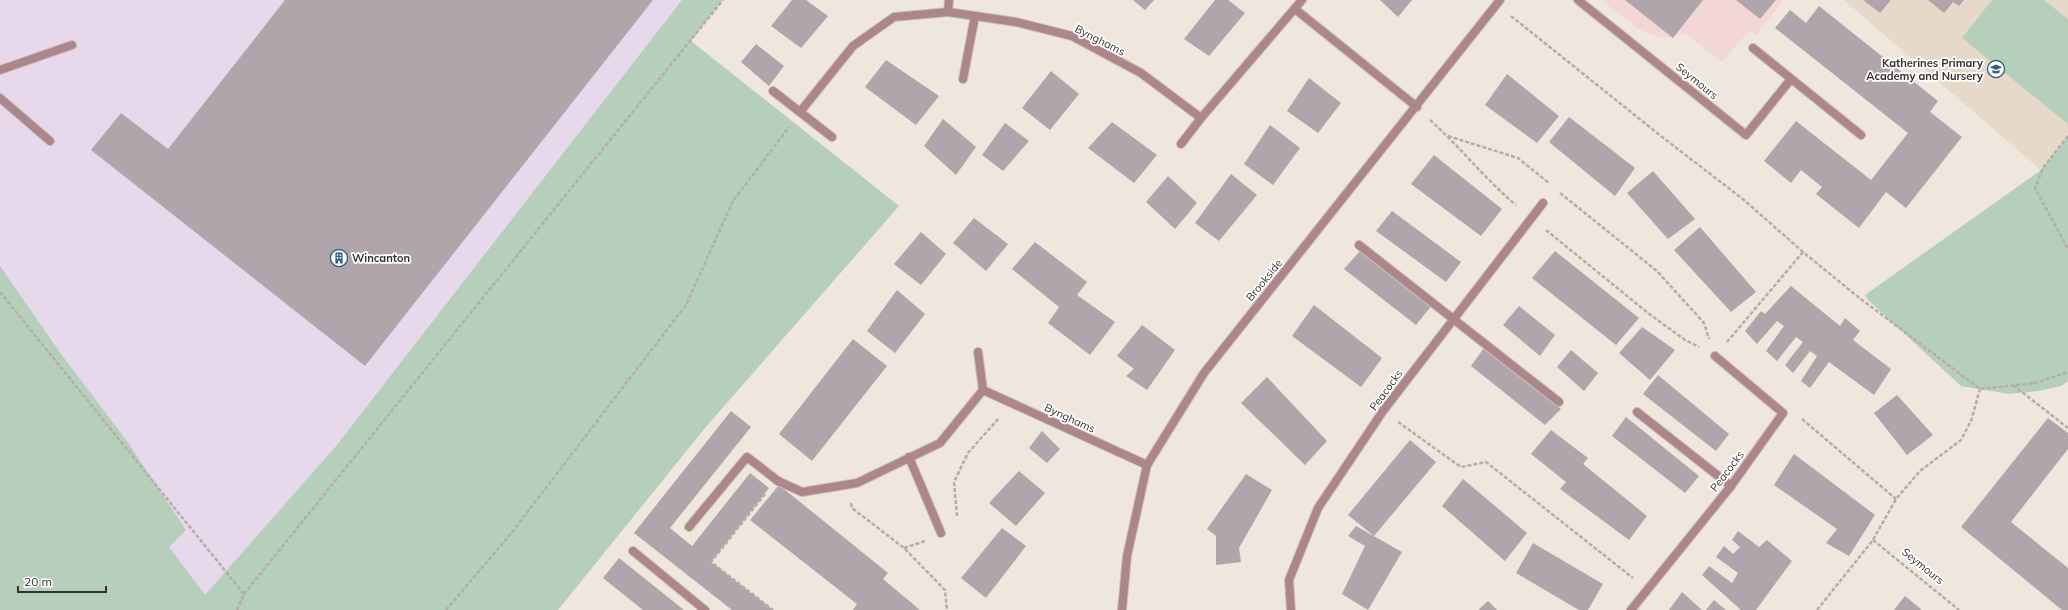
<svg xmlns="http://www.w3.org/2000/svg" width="2068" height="610" viewBox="0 0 2068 610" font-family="Mulish,sans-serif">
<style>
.commercial{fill:#f2d7d6}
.industrial{fill:#e7d8eb}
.built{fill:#e7d9c9}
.green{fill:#b5cfbb}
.building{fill:#b1a5ac}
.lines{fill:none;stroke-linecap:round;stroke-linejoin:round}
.service-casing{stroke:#cac2ba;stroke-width:10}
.minor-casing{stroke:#cac2ba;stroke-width:10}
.path{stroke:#b5aea7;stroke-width:2.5;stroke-dasharray:4 2;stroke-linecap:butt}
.service{stroke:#ad868c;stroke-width:8}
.minor{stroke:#ad868c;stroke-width:8}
.labels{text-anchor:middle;stroke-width:3.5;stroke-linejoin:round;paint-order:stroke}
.street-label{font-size:11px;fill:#35312e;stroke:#fff}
.poi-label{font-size:11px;font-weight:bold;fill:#35312e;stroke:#fff;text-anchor:end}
</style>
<rect width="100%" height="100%" fill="#efe6dd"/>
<polygon class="commercial" points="1601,0 1784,0 1756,35 1750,30 1722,62 1686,34 1663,38 1640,30"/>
<polygon class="industrial" points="0,0 686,0 593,124 304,485 205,596 45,381 0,324"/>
<polygon class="built" points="1844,0 2068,0 2068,137 2041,170"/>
<g class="green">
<polygon points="682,0 722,0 691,41 899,206 705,428 558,610 0,610 0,266 61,354 127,441 186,530 169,547 205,595 336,446"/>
<polygon points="1992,0 2044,0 2068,19 2068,124 1962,38"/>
<polygon points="2068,137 2068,381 2061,386 2039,391 2009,394 1961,386 1868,300 1865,295 2041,170"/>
</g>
<g class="building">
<polygon points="285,0 653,0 365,366 91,150 121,113 168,149"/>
<polygon points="792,0 806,0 828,16 801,48 771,26"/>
<polygon points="1133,0 1154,0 1145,10"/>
<polygon points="1215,0 1228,0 1245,13 1209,56 1184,39"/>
<polygon points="1380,0 1412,0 1398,17"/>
<polygon points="1625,0 1703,0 1673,38"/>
<polygon points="1736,0 1776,0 1760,19"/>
<polygon points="1863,0 1891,0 1880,13"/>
<polygon points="1928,0 1964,0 1959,6 1953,2 1944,13"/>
<polygon points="1819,6 1938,101 1930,112 1962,137 1906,208 1886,192 1859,228 1816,194 1822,187 1801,170 1791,183 1764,161 1796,121 1871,180 1908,133 1775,28 1790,10 1806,23"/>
<polygon points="756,44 784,66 769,86 741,62"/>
<polygon points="886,60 939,96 916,125 865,87"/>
<polygon points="1051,71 1079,94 1050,130 1022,108"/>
<polygon points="1507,74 1559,116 1537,143 1485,105"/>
<polygon points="1309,78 1341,103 1318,133 1287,111"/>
<polygon points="1569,117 1635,168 1615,196 1549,142"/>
<polygon points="943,119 976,147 956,175 924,146"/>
<polygon points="1112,122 1157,155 1134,183 1088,148"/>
<polygon points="1005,123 1029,141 1003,171 982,155"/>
<polygon points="1270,125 1300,148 1273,185 1244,164"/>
<polygon points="1434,155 1502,209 1481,236 1411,184"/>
<polygon points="1653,171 1695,219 1668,239 1627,193"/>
<polygon points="1231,174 1257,195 1219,241 1195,223"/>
<polygon points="1168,176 1197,203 1175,229 1146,202"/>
<polygon points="1392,211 1461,262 1446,282 1376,231"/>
<polygon points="974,218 1008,244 986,271 953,243"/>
<polygon points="1700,227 1756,292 1731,312 1674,250"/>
<polygon points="921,232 946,254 921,285 894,264"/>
<polygon points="1035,242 1087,282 1077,295 1115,322 1090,355 1048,323 1059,307 1012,269"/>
<polygon points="1360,251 1432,305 1416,325 1344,269"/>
<polygon points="1555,251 1639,318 1616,345 1532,278"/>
<polygon points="1791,286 1840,326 1845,318 1860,331 1853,340 1891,369 1874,395 1829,362 1810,388 1801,381 1817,356 1810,351 1793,373 1785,365 1803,342 1796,337 1777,361 1766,351 1784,326 1777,321 1757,344 1745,331 1761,311 1765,314"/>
<polygon points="897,290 925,314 895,353 867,331"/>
<polygon points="1314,305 1382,358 1361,387 1292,336"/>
<polygon points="1519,306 1555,335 1540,356 1503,325"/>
<polygon points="1142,325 1175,350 1147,390 1126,376 1134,369 1117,356"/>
<polygon points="1642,327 1675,350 1650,380 1619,353"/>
<polygon points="853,339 887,366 812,461 779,434"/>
<polygon points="1484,348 1561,409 1545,425 1471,366"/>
<polygon points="1571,350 1598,373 1584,391 1557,367"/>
<polygon points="1658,375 1729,434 1716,451 1643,394"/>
<polygon points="1267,377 1327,441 1305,465 1241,403"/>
<polygon points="1897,395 1933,435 1907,455 1874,413"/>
<polygon points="731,411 751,427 670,528 692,546 750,473 769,488 711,562 773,610 732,610 634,533"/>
<polygon points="1626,417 1699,476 1685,493 1612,436"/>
<polygon points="2048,418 2068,433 2068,449 2011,522 2068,568 2068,610 2062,610 1961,527"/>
<polygon points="1551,430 1588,458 1583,464 1647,516 1629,540 1560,489 1566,482 1531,454"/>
<polygon points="1042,431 1060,449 1047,463 1029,448"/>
<polygon points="1410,440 1436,462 1374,536 1348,515"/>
<polygon points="1794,454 1875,515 1849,556 1826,543 1837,529 1774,485"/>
<polygon points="1019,471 1045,493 1016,526 989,503"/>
<polygon points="1246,474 1272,490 1239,548 1241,562 1216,565 1216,536 1207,529"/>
<polygon points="1463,479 1527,533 1505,561 1442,506"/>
<polygon points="779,485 888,573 883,579 920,610 853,610 857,604 750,520"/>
<polygon points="1356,526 1402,552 1368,610 1342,594 1365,546 1348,536"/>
<polygon points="1002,528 1026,546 986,598 961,578"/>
<polygon points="1738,531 1759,547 1767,540 1792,561 1756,610 1741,610 1702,575 1709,566 1732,583 1738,573 1716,557 1724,546 1733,554 1740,547 1732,540"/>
<polygon points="1533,543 1603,584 1588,610 1579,610 1516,573"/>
<polygon points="619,558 684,610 643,610 603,578"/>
<polygon points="1682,592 1702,610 1669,610"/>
<polygon points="1905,596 1922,610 1894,610"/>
<polygon points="1714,600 1726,610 1706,610"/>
<polygon points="1488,601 1497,610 1478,610"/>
</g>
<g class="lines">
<g class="service-casing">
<g id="service">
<polyline points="0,70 72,45"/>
<polyline points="0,98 50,141"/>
<polyline points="1359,245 1559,402"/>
<polyline points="1637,412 1731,486"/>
<polyline points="689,527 747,457 778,481"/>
<polyline points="633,551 705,610"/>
</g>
</g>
<g class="minor-casing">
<g id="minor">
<polyline points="1578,0 1746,135 1791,79"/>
<polyline points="1295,9 1417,107"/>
<polyline points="948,12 949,0"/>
<polyline points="1753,48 1861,135"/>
<polyline points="963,79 975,16"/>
<polyline points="773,91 832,137"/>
<polyline points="800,112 853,46 894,17 948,12 1016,22 1072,36 1141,73 1201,118"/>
<polyline points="1181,144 1201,118 1302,0"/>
<polyline points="978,352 983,390"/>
<polyline points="909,457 941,533"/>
<polyline points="778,481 802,492 857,483 940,443 983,390 1147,465"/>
<polyline points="1122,610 1127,556 1147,465 1204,373 1500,0"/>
<polyline points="1291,610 1289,580 1318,508 1383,411 1543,203"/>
<polyline points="1631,610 1731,486 1783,413 1715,356"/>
</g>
</g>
<g class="path">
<polyline points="1511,16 1657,133 1744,200 1803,252 1857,296 1980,389 2035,383 2032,383 2035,383 2068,372"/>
<path d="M1430,120C1460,147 1485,179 1516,205"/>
<polyline points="1448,136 1518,158 1549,183"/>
<polyline points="2068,136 2043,168 2035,188 2068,249"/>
<polyline points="1560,193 1657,271 1704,323 1709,339"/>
<polyline points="1546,230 1648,313 1685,340 1699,347"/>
<polyline points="0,292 244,594 237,610"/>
<polyline points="1727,342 1803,252"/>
<polyline points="2013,385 2068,428"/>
<polyline points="1802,419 1896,499"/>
<polyline points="1398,422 1461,467 1486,462 1633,578"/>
<polyline points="765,494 711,562 773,610"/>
<polyline points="851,503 852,508 904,548 945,590 947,610"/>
<polyline points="957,516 954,482 968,453 999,418"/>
<polyline points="1873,540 1959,610"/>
<polyline points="904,548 925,541"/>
<polyline points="244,594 723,0"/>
<polyline points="446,610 509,536 686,305 733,201 789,127"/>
<polyline points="1817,610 1873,540 1896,499 1920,471 1961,440 1971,421 1980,389"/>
</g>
<use href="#service" class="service"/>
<use href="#minor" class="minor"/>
</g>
<defs>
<g id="school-ring" transform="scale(0.9)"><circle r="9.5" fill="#fff" stroke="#316381" stroke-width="1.5"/><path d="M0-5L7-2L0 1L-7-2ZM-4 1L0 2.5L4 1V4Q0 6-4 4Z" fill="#316381"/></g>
<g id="building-ring" transform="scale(0.9)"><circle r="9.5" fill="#fff" stroke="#316381" stroke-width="1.5"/><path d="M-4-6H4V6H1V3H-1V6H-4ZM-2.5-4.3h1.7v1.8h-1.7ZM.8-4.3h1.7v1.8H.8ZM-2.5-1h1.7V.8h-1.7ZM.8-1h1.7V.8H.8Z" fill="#316381"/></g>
</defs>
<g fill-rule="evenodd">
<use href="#school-ring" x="1996" y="69"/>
<use href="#building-ring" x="339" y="258"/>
</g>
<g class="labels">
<g class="street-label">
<text transform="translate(1100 40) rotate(27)" y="4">Bynghams</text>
<text transform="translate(1697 81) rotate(39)" y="4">Seymours</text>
<text transform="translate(1264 280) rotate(-51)" y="4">Brookside</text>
<text transform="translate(1386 390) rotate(-54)" y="4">Peacocks</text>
<text transform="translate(1070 418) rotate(25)" y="4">Bynghams</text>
<text transform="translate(1727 471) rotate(-53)" y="4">Peacocks</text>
<text transform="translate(1923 566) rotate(39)" y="4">Seymours</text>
</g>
<g class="poi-label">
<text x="1983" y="67">Katherines Primary<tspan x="1983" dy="13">Academy and Nursery</tspan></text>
<text x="352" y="262" text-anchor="start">Wincanton</text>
</g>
</g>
<path d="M18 586v6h88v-6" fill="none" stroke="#35312e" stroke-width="2"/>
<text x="24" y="586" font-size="12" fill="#35312e" stroke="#ffffff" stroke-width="3" paint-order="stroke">20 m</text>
</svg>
